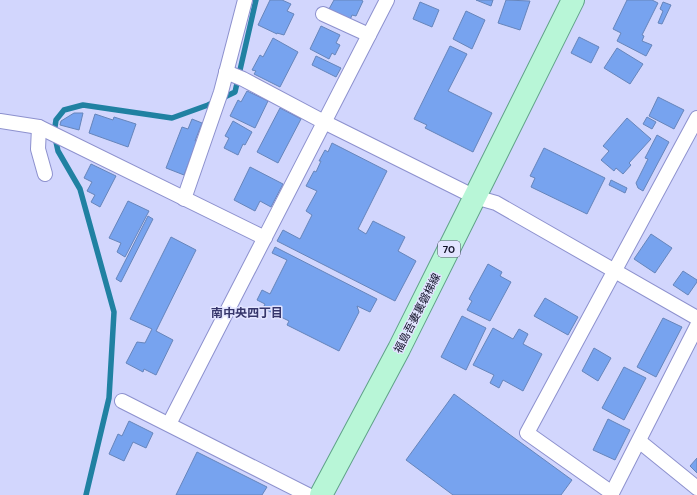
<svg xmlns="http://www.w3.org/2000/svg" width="697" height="495" viewBox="0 0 697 495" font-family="'DM Sans','Noto Sans JP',sans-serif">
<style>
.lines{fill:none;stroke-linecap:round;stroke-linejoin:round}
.stream{stroke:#2081a2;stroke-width:5.5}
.building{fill:#77a3ef;stroke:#6685bb}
.minor-casing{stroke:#8d91ce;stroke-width:16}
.primary-casing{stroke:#5fa288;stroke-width:24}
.minor{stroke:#fff;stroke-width:14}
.primary{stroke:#b8f6d7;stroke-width:22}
.labels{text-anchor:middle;stroke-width:3;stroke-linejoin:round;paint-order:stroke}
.shield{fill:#e2e4ff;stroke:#505068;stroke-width:1}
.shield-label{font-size:10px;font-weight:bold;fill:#111127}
.street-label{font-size:11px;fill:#111127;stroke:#e2e4ff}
.neighbourhood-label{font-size:12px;font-weight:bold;fill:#36366b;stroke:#e2e4ff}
</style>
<rect width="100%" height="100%" fill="#d2d6fd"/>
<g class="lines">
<polyline class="stream" points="86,495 109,398 114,312 80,189 58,151 54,133 56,120 64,110 83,105 172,118 208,105 235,92 256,0"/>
</g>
<g class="building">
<polygon points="270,0 282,0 291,4 287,11 294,14 284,35 277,33 277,34 258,25"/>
<polygon points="334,0 361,0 363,1 356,16 352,15 350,20 329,9"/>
<polygon points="476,0 493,0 491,6"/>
<polygon points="506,0 530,1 520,30 498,23"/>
<polygon points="627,0 652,0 658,3 642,35 644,36 642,41 652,45 646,56 617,41 621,33 613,29"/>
<polygon points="420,2 439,10 432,27 413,19"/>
<polygon points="663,2 671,5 662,24 658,23 663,11 660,9"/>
<polygon points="466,11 485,20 472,49 453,39"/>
<polygon points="321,26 340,35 336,43 340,45 335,55 332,53 329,59 310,49"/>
<polygon points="579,37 599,47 591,63 571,53"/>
<polygon points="273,38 298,52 280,87 254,74 256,71 252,70 260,55 263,57"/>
<polygon points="450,46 467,54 448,91 492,113 473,152 425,128 427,125 414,119"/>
<polygon points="617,48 643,64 630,84 604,68"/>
<polygon points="316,56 341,68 336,77 312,65"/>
<polygon points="247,91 268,101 255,128 230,116 238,100 241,102"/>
<polygon points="658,97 684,110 674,129 649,116"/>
<polygon points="280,108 301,119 278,163 257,152"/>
<polygon points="74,113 83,113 79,130 60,125 61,121"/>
<polygon points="95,114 113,120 114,117 136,124 128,147 89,133"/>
<polygon points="647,117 656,122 652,129 643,124"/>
<polygon points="627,118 651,139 629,163 631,165 623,174 616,168 614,171 601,160 609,151 603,146"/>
<polygon points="192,119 202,123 195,141 197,141 184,175 166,168 182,127 188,129"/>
<polygon points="233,121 252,132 245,145 243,144 238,155 224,148 229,138 225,136"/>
<polygon points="657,135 669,142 643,191 638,188 636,183 648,159 645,158"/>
<polygon points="332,143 387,171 358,229 366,234 373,221 405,237 398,251 416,261 395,301 277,241 283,230 300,239 312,215 306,211 317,191 306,186 314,171 316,172 321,161 319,161 325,150 328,152"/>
<polygon points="544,148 605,178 587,214 531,187 535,178 530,176"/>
<polygon points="91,164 116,176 100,207 91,202 95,195 87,191 92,182 84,178"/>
<polygon points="250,167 283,184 271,207 260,201 255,211 234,200"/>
<polygon points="611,180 627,188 625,193 609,185"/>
<polygon points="128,201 149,211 125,257 117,252 121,243 109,238"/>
<polygon points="148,216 153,219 121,282 116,279"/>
<polygon points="651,234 672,248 655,273 634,259"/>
<polygon points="171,237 196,250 156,331 173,340 156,375 144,369 143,372 126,363 137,342 145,343 152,329 130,319"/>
<polygon points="275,247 377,299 370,312 357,306 359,312 339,351 287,325 289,321 263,308 265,304 257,300 262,290 270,294 287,260 272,253"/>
<polygon points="488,264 502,272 500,276 511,282 490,321 467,310 472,301 469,299"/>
<polygon points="683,271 697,280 697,282 688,295 673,285"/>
<polygon points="545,298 578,317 568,335 534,316"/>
<polygon points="462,316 486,328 466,370 441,357"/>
<polygon points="663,318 682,327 656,377 637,367"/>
<polygon points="493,328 513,339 519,329 528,334 523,344 542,354 523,391 503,380 499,388 490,383 494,375 473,365"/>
<polygon points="594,348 611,358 598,381 582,371"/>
<polygon points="624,367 646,378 624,420 602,408"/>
<polygon points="454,394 572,480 561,495 453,495 406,460"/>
<polygon points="608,419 630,430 615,460 593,450"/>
<polygon points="129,421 153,433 146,448 133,442 124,461 109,454 118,434 122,436"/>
<polygon points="197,452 267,487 262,495 176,495"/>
<polygon points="697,458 697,473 690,466"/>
</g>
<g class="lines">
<g class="minor-casing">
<g id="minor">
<polyline points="323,14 369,35"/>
<polyline points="226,72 243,79 324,122 475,197 496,203 697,318"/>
<polyline points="0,121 39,127 265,238"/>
<polyline points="39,127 38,149 45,174"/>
<polyline points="184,199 221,92 245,0"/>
<polyline points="122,401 308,495"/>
<polyline points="169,424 387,0"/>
<polyline points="639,441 697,488"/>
<polyline points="612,493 527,433 697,118"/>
<polyline points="611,495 697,326"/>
</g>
</g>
<g class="primary-casing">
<polyline id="primary" points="321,495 399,349 573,0"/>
</g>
<use href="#minor" class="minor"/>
<use href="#primary" class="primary"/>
</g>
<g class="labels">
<rect class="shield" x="438" y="241" width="22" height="16" rx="3"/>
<g class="shield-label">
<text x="449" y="253">70</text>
</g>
<g class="street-label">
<text transform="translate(417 313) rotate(-63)" y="4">福島吾妻裏磐梯線</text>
</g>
<g class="neighbourhood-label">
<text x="247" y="317">南中央四丁目</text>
</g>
</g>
</svg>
